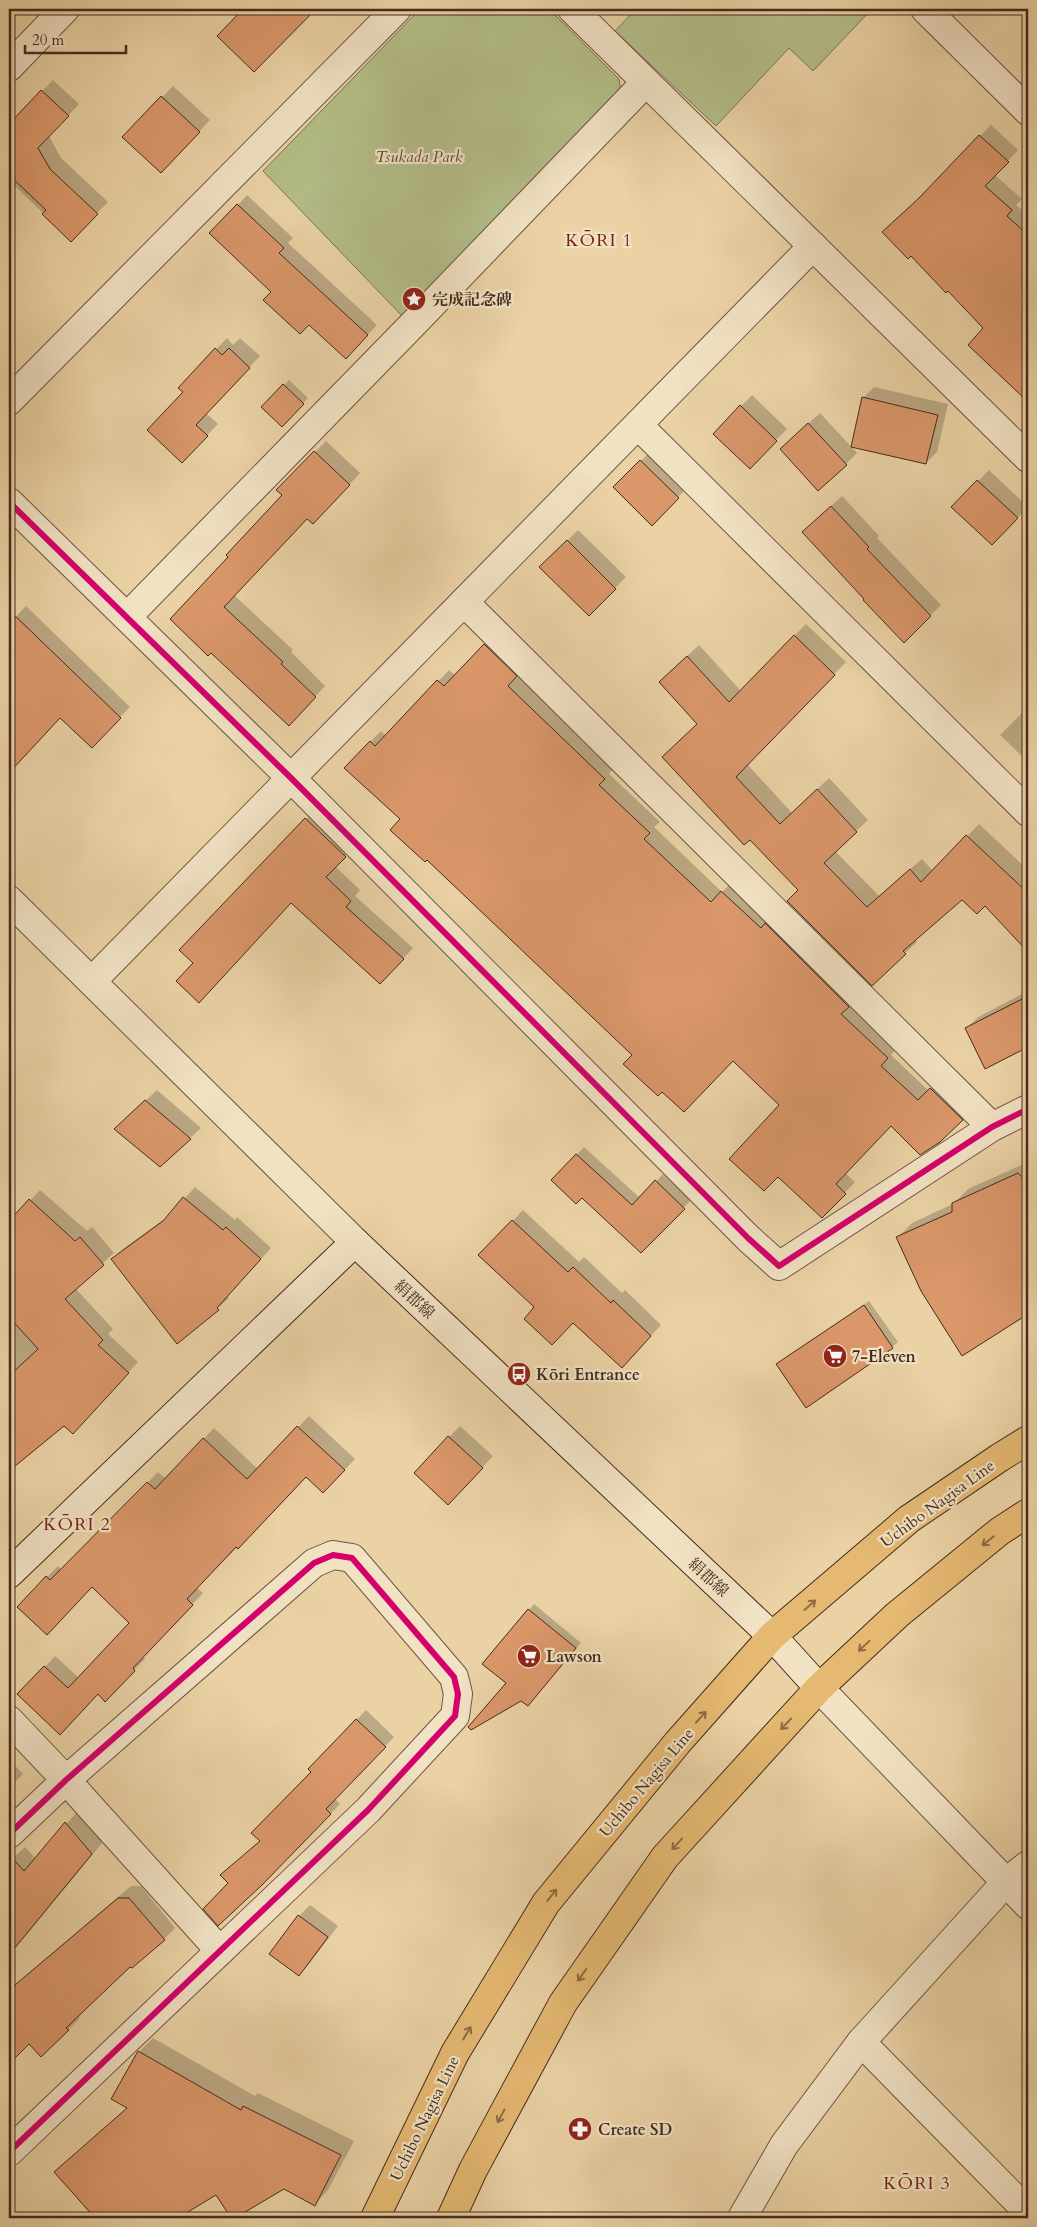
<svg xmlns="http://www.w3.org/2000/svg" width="1037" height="2227" viewBox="0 0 1037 2227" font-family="Cardo,'Noto Serif JP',serif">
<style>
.green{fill:#b3bd89;stroke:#7c7454}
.shadow{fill:#0003}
.building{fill:#da976a;stroke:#452b1e}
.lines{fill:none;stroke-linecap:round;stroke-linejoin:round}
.minor-casing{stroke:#6e5540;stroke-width:30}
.tertiary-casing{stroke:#6e5540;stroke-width:30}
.secondary-casing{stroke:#452b1e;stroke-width:30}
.trunk-casing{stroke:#452b1e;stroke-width:30}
.minor{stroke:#f1e2c4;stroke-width:28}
.tertiary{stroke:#f1e2c4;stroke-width:28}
.secondary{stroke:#f1e2c4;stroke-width:28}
.trunk{stroke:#e5b972;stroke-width:28}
.cycleway-casing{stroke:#f1e2c4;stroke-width:9}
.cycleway{stroke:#d6006c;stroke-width:6}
.oneway{stroke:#8d6b44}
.labels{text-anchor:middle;stroke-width:4.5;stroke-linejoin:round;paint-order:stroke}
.park-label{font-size:16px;font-style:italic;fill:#5b4833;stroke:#f1e2c4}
.poi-label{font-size:16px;font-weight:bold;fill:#452b1e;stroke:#f1e2c4;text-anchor:start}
.street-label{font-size:16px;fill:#452b1e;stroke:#f1e2c4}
.neighbourhood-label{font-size:18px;letter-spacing:1px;fill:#7a1f14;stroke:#f1e2c4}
</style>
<rect width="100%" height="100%" fill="#ead2a5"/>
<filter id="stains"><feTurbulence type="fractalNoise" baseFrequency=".004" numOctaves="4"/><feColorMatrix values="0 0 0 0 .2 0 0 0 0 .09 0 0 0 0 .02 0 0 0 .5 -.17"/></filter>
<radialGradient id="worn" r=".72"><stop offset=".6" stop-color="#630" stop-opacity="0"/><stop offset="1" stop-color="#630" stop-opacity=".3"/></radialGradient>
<g class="green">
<polygon points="420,9 549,9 619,79 621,92 405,319 263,171"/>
<polygon points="636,9 872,9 813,71 789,48 716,126 615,31"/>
</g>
<g class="shadow">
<polygon points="246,9 315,9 254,70 219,36"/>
<polygon points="53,80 79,104 49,136 61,158 108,202 71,240 16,187 9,194 9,125"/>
<polygon points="173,86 210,120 171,161 124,137"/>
<polygon points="991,125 1018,150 995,175 1022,199 1016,205 1028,215 1028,401 969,344 985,328 927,191"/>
<polygon points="247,195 293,238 288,243 377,325 356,347 238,205"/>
<polygon points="227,338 233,345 240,338 260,356 206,413 218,424 193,450 184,392 179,388"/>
<polygon points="289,380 308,398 282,426 262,407"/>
<polygon points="874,387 948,404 937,452 926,463 863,398"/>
<polygon points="752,395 787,429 749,467 714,434"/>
<polygon points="820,413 857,453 846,464 792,438"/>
<polygon points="326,441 360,473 324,512 308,518 234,595 293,650 291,652 325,686 299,714 211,651 230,557 283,495 278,490"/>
<polygon points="652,450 689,486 652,524 614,487"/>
<polygon points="989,470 1028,507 992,544 953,507"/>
<polygon points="842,496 879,536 877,538 941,605 904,641 866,599 815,521"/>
<polygon points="578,530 626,577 589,614 541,567"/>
<polygon points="26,606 130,707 102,736 60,717 9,772 9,702 29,680 9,661 9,624"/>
<polygon points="806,624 846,662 747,764 792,813 829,778 868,820 835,851 879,896 922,859 933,871 979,824 1028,870 1028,950 985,904 962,898 915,939 917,942 905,953 799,889 699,724 672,670 699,645 741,691"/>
<polygon points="496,635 526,665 517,675 615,767 609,774 660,822 654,827 722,892 732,882 898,1047 891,1055 929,1091 942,1078 972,1109 940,1141 891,1124 845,1173 855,1182 822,1217 781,1105 733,1059 402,819 370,742 381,731 386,736 449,670 456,676"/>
<polygon points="1028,707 1028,762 1000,735"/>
<polygon points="316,809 355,846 335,866 360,890 355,896 413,948 390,973 291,902 195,963 306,819"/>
<polygon points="1028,991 1028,1045 986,1067 966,1029 978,1017"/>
<polygon points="157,1090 201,1128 190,1138 127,1118"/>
<polygon points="584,1147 640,1198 663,1174 691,1200 641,1251 582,1196 553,1180"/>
<polygon points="1028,1162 1028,1313 962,1354 898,1237 912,1223 953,1204 968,1189"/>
<polygon points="195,1187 235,1220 237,1217 271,1248 227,1296 229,1298 178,1343 113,1259 124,1248 170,1215"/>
<polygon points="40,1190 87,1231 92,1227 114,1253 75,1288 113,1329 108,1334 138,1362 83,1421 64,1424 9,1470 9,1253 20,1243 9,1233 9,1223"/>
<polygon points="523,1210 579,1262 584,1257 622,1293 625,1290 661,1325 633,1356 573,1322 480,1255"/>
<polygon points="869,1301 898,1342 892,1347 778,1364"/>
<polygon points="309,1416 355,1459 334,1481 307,1476 197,1588 203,1593 143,1657 145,1659 116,1689 98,1693 71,1722 45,1667 55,1656 79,1678 131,1623 92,1586 57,1623 47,1577 58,1566 62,1570 158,1472 166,1479 214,1428 258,1469"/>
<polygon points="460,1426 493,1456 459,1492 415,1472"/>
<polygon points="534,1604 581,1643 533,1700 484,1664"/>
<polygon points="366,1710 394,1737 335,1799 340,1804 261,1885 261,1841 313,1772 310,1769"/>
<polygon points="9,1759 23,1774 9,1788"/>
<polygon points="77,1812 103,1842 9,1956 9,1862 25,1847 36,1859"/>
<polygon points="131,1886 141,1886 175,1928 164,1939 131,1965 78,2015 80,2018 68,2030 29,2042 9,2062 9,1990"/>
<polygon points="310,1905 338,1926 309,1964 298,1975 299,1916"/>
<polygon points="153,2038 255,2096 258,2093 354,2141 328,2190 315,2204 283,2188 233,2218 217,2193 177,2218 97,2218 55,2172 128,2107 139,2052"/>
</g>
<g class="building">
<polygon points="243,9 316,9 254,72 217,36"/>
<polygon points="41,90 69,116 38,148 50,169 98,214 71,242 42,214 46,210 9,175 9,124"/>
<polygon points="161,96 200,132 161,173 122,137"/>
<polygon points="979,135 1009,162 985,186 1012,210 1007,216 1028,235 1028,402 968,345 983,328 948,291 946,293 911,256 908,259 882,232 919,198"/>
<polygon points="237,204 284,248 279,253 368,335 346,359 309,325 300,334 263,300 271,292 209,233"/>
<polygon points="215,348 222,355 229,348 250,368 196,425 208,436 182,463 147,430 183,392 178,388"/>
<polygon points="283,384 304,404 282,427 261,407"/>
<polygon points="862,397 938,415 926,464 851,447"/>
<polygon points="740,405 777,441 750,469 713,434"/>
<polygon points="808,423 847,465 818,491 780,449"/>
<polygon points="314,451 350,485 313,524 307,519 224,607 283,662 281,664 316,697 289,726 211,653 208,656 170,619 228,557 226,555 282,495 276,490"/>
<polygon points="640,460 679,498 652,526 613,487"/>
<polygon points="977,480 1018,518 992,545 951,507"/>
<polygon points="831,506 869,547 867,549 931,616 904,643 863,600 864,599 802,532"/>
<polygon points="567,540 616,589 589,616 539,567"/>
<polygon points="9,610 121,718 92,748 60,718 9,773"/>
<polygon points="794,635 835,675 736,777 780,824 817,789 857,832 824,863 867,907 910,869 921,882 966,835 1028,893 1028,952 985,906 977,914 962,900 903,951 906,954 872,986 787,901 798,890 750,840 744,845 662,757 697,724 659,682 687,656 729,702"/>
<polygon points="484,644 517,676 508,686 605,779 599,785 650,833 644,839 711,902 721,891 761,928 765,923 849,1007 841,1014 888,1058 881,1066 918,1100 930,1088 963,1120 940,1142 920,1155 891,1126 836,1184 846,1194 822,1218 778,1177 764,1191 729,1159 779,1105 733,1061 684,1112 662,1092 658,1096 623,1064 632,1055 427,860 425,862 390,830 400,819 344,768 370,741 375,746 437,680 444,686"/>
<polygon points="305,818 346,857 326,877 351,901 346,907 404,959 380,984 291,903 199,1003 176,981 193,963 179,950"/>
<polygon points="1028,996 1028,1047 985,1069 965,1028"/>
<polygon points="145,1100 191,1139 160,1167 114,1129"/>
<polygon points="576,1154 632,1205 655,1180 685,1209 641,1253 582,1198 576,1204 551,1180"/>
<polygon points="1018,1173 1028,1183 1028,1314 962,1356 921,1291 896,1237 952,1212 952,1203"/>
<polygon points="183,1197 223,1230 226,1227 261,1259 217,1308 219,1310 177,1344 111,1259 163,1221"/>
<polygon points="29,1199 75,1241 80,1237 104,1265 65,1299 103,1340 98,1345 129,1373 73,1434 64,1426 9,1471 9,1376 38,1349 9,1317 9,1221"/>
<polygon points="512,1220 568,1272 573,1267 611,1303 613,1300 651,1336 622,1368 573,1323 552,1345 524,1319 534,1307 478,1255"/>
<polygon points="864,1305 893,1348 806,1408 776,1364"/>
<polygon points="297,1426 345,1470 323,1493 306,1477 238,1549 236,1547 187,1599 193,1605 133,1668 135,1671 105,1702 98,1694 60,1735 17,1694 44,1666 68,1688 129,1623 92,1587 47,1635 17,1607 46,1576 50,1580 147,1482 155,1489 203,1438 247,1479"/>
<polygon points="448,1436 483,1468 448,1505 414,1473"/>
<polygon points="528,1609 576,1648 528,1706 521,1701 471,1730 468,1727 506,1683 482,1664"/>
<polygon points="356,1719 386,1747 326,1809 331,1814 262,1885 218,1926 203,1909 228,1883 220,1875 260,1841 251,1833 311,1772 308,1769"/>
<polygon points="65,1822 92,1854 9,1955 9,1854 24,1871"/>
<polygon points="118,1898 129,1898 165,1940 132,1968 130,1967 66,2028 69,2030 41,2057 29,2044 9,2064 9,1990"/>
<polygon points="298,1915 328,1937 299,1976 269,1954"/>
<polygon points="138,2051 241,2110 243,2106 341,2155 315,2206 284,2189 235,2218 231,2218 216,2195 178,2218 95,2218 54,2172 127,2108 111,2099"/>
</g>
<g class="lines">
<g class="minor-casing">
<g id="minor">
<polyline points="572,9 1028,458"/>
<polyline points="925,9 1028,111"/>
<polyline points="9,67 65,9"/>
<polyline points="9,401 397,9"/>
<polyline points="638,425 1028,812"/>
<polyline points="9,502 291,778 748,1238 779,1266 992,1127 1028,1109"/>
<polyline points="464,602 992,1127"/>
<polyline points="127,617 417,320 646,82"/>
<polyline points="92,981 813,246"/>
<polyline points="819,1688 1028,1905"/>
<polyline points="9,1720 66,1780 220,1951"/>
<polyline points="9,1834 66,1780 314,1563 333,1555 352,1558 454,1677 458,1694 455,1716 368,1810 9,2152"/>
<polyline points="861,2042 1028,2212"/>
<polyline points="742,2218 784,2145 861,2042 1006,1882 1028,1865"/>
</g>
</g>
<g class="tertiary-casing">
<polyline id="tertiary" points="9,900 355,1242"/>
</g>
<g class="secondary-casing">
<polyline id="secondary" points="9,1574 355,1242 772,1636 819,1688"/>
</g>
<g class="trunk-casing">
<g id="trunk">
<polyline points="375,2218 455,2053 546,1903 678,1742 772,1636 909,1519 999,1458 1028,1440"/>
<polyline points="451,2218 473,2170 563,2003 665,1857 819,1688 897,1615 1000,1531 1028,1513"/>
</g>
</g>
<use href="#minor" class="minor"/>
<use href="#tertiary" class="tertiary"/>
<use href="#secondary" class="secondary"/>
<use href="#trunk" class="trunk"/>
<g class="cycleway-casing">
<g id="cycleway">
<polyline points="9,502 291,778 748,1238 779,1266 992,1127 1028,1109"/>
<polyline points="9,1834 66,1780 314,1563 333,1555 352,1558 454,1677 458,1694 455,1716 368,1810 9,2152"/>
</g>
</g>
<use href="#cycleway" class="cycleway"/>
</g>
<defs><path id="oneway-shaft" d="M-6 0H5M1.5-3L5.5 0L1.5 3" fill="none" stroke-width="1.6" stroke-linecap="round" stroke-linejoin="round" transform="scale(1.25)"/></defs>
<g class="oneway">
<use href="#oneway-shaft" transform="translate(988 1541) rotate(141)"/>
<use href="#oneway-shaft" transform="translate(810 1605) rotate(-41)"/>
<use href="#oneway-shaft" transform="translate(864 1646) rotate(137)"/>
<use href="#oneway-shaft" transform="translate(701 1717) rotate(-48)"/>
<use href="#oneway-shaft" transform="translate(786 1724) rotate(133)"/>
<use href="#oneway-shaft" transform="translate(677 1844) rotate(132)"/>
<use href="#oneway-shaft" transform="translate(552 1895) rotate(-51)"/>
<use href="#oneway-shaft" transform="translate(582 1975) rotate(125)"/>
<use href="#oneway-shaft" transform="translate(467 2033) rotate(-59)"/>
<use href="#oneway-shaft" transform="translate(501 2116) rotate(118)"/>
</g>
<defs>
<g id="sight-disc" transform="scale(1.25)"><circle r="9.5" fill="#8f2418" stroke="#f1e2c4"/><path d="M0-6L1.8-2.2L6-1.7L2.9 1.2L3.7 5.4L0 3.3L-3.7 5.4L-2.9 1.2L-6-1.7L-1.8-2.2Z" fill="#fff"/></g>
<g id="supermarket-disc" transform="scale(1.25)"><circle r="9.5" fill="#8f2418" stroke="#f1e2c4"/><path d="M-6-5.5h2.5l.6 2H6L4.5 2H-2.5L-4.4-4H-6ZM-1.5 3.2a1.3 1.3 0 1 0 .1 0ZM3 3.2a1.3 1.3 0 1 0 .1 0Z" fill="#fff"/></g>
<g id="bus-disc" transform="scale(1.25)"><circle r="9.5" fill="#8f2418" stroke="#f1e2c4"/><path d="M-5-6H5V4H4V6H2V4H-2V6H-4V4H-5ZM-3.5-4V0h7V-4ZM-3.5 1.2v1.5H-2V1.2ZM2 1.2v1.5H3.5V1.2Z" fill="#fff"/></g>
<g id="pharmacy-disc" transform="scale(1.25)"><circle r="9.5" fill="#8f2418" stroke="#f1e2c4"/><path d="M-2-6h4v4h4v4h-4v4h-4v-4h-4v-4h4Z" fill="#fff"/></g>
</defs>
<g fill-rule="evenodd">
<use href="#sight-disc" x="414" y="299"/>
<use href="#supermarket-disc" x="835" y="1356"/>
<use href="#bus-disc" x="519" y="1374"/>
<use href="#supermarket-disc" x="529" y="1656"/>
<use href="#pharmacy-disc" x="580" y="2129"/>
</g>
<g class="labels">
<g class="park-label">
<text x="419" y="162">Tsukada Park</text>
</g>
<g class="poi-label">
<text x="432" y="305">完成記念碑</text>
<text x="852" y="1362">7-Eleven</text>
<text x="536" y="1380">Kōri Entrance</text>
<text x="546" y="1662">Lawson</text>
<text x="598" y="2135">Create SD</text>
</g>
<g class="street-label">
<text transform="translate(415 1299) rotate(43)" y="6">絹郡線</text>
<text transform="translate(937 1503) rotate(-36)" y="6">Uchibo Nagisa Line</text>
<text transform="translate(709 1577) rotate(43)" y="6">絹郡線</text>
<text transform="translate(646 1782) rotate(-50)" y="6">Uchibo Nagisa Line</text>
<text transform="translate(424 2118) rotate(-64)" y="6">Uchibo Nagisa Line</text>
</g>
<g class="neighbourhood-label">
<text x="599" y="246">KŌRI 1</text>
<text x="77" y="1530">KŌRI 2</text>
<text x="917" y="2189">KŌRI 3</text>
</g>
</g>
<rect width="1037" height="2227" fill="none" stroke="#ead2a5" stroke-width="30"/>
<rect x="10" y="10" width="1017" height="2207" fill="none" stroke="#452b1e" stroke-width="2.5"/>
<rect x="15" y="15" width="1007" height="2197" fill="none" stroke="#452b1e"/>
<path d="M25 45v8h101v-8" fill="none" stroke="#452b1e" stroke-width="2.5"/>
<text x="32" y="45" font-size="15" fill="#452b1e" stroke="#f1e2c4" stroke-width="4" paint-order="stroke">20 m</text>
<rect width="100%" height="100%" filter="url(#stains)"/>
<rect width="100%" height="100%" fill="url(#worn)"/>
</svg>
